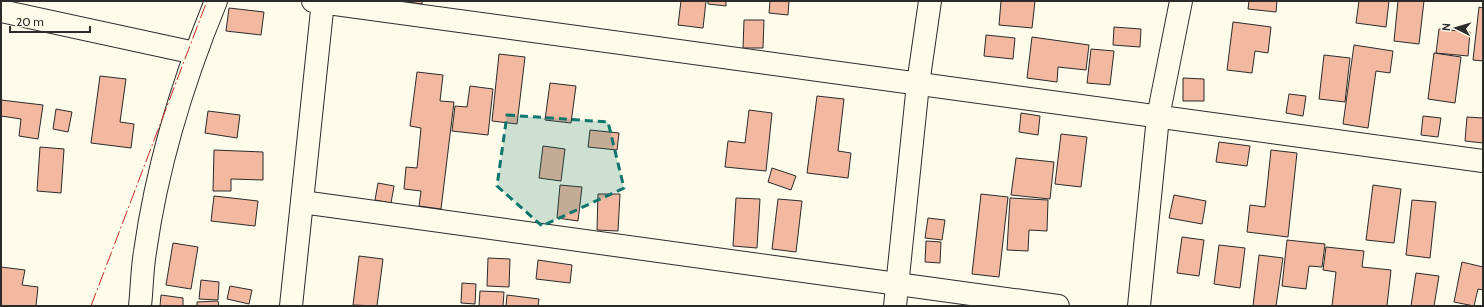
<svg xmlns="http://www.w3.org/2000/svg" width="1484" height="307" viewBox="0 0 1484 307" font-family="Cabin,sans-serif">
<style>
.building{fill:#f2b8a0;stroke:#2b2b2b}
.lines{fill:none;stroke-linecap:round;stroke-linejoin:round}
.minor-casing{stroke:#2b2b2b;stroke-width:24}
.minor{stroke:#fdfbea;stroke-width:22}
.power{stroke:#c62828;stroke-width:1;stroke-dasharray:14 3 2 3;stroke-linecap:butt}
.marked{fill:#0f766e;fill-opacity:0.2;stroke:#0f766e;stroke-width:3;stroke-dasharray:8 5;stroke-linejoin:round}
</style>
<rect width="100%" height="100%" fill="#fdfbea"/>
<g class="building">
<polygon points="399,1 422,1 422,4"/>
<polygon points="681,1 706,1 703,28 678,25"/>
<polygon points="708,1 726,1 726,6 708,4"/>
<polygon points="770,1 789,1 788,15 769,13"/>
<polygon points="1001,1 1035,1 1032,28 999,25"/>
<polygon points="1249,1 1277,1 1276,12 1248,9"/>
<polygon points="1359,1 1389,1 1386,27 1356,23"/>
<polygon points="1398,1 1424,1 1419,44 1394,41"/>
<polygon points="1479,7 1483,8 1483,61 1473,60"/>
<polygon points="229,8 264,12 261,35 226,31"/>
<polygon points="744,20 764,20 763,48 743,48"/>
<polygon points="1233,22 1271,27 1268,53 1255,51 1252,73 1227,70"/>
<polygon points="1114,27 1141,29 1140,47 1113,45"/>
<polygon points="1439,29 1470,32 1468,56 1436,53"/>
<polygon points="986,35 1015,38 1013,59 984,56"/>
<polygon points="1032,37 1089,45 1086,70 1058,67 1057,82 1027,78"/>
<polygon points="1354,45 1393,51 1390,73 1376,71 1368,128 1343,124"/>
<polygon points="1091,49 1114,51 1110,85 1087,83"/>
<polygon points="1434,53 1461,57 1455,103 1428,99"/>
<polygon points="499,54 525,57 517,124 492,121"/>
<polygon points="1324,55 1350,58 1345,102 1319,99"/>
<polygon points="417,72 443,75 440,101 454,102 441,209 419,206 421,191 404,189 406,167 417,168 421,128 410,126"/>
<polygon points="100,76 126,79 120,122 134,124 131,148 91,143"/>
<polygon points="1183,78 1204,79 1204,101 1183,101"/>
<polygon points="550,83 576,86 571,123 545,120"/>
<polygon points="470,86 493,89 488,135 452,131 455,106 467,107"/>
<polygon points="1289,94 1306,96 1303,116 1286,113"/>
<polygon points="817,96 844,99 838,151 851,153 848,178 807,173"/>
<polygon points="1,100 43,105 38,139 19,136 21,119 1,116"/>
<polygon points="56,109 72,112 68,132 53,129"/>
<polygon points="749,110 772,113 766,171 725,167 728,141 745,143"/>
<polygon points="208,111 240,115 237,138 205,133"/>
<polygon points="1021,113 1040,116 1038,135 1019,132"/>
<polygon points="1423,116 1441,118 1438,137 1421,135"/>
<polygon points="1467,117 1483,118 1483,143 1465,141"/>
<polygon points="590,130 619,133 617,150 588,147"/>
<polygon points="1061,134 1087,137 1081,187 1055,184"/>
<polygon points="1219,142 1250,146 1247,166 1216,162"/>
<polygon points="543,146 565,149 561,181 539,178"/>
<polygon points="40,147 64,149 61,193 37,191"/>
<polygon points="214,150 263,152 263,180 231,179 231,191 213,191"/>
<polygon points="1271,150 1297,153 1288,237 1247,232 1250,205 1265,207"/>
<polygon points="1016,158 1054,162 1050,199 1011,195"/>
<polygon points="772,168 796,176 791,190 768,182"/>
<polygon points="378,183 394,186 391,203 375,200"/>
<polygon points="560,185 582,187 578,221 557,218"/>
<polygon points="1373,185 1401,189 1394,243 1366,240"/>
<polygon points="598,194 620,194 618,231 597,230"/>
<polygon points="981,194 1008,197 999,277 972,274"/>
<polygon points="1174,195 1206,201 1202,224 1169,218"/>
<polygon points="214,196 258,201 255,226 211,221"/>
<polygon points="736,198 760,199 757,248 733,246"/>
<polygon points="1010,198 1048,200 1047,231 1029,230 1028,251 1007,250"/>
<polygon points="778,199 802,201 796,252 772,249"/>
<polygon points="1412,200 1436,202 1430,258 1406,255"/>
<polygon points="928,218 945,220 942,240 925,238"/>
<polygon points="1182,237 1204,240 1199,276 1177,273"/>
<polygon points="1287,240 1325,244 1322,267 1309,266 1306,289 1282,286"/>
<polygon points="926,241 941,242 940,263 925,262"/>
<polygon points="173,243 198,247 191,289 166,285"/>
<polygon points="1219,245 1245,248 1240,288 1214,284"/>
<polygon points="1326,247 1364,251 1362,267 1391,270 1387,306 1332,306 1336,272 1323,270"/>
<polygon points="1259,255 1283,258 1276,306 1253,306"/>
<polygon points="359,256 383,259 377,306 353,305"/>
<polygon points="488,258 510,259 509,287 487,286"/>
<polygon points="538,260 572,265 570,283 536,279"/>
<polygon points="1462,262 1483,267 1483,290 1478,289 1474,306 1454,302"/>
<polygon points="1,267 25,270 22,285 38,287 36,306 1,306"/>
<polygon points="1416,273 1439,276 1434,306 1411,306"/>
<polygon points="201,280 219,282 218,300 199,299"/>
<polygon points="462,283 476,284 475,304 461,303"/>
<polygon points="230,286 252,290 249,304 227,299"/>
<polygon points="480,291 504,292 503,306 479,306"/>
<polygon points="161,295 183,298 183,306 160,306"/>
<polygon points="507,295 539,299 538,306 506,306"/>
<polygon points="218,301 219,306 197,306 197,302"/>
</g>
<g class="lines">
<g class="minor-casing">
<g id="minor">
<polyline points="313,1 1483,161"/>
<polyline points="1,11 195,53"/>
<polyline points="302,202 1058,306"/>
<path d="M140,306C142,288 142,269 145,252C157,166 183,81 216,1"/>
<polyline points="291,306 323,1"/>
<polyline points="895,306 918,84 930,1"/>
<polyline points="1139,306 1158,117 1181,1"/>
</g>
</g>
<use href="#minor" class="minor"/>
<polyline class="power" points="91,306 207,1"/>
</g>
<path class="marked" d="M507,115L608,122L624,188L542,226L497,186Z"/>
<rect width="1484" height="307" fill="none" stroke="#2b2b2b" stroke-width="4"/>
<g transform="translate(1456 28) rotate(275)" stroke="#fdfbea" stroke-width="3" paint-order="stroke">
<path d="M0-3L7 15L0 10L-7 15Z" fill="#2b2b2b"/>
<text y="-6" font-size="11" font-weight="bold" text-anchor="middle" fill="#2b2b2b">N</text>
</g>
<path d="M10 26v6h80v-6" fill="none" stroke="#2b2b2b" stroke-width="2"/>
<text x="16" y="26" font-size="12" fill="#2b2b2b" stroke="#fdfbea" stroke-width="3" paint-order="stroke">20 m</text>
</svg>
